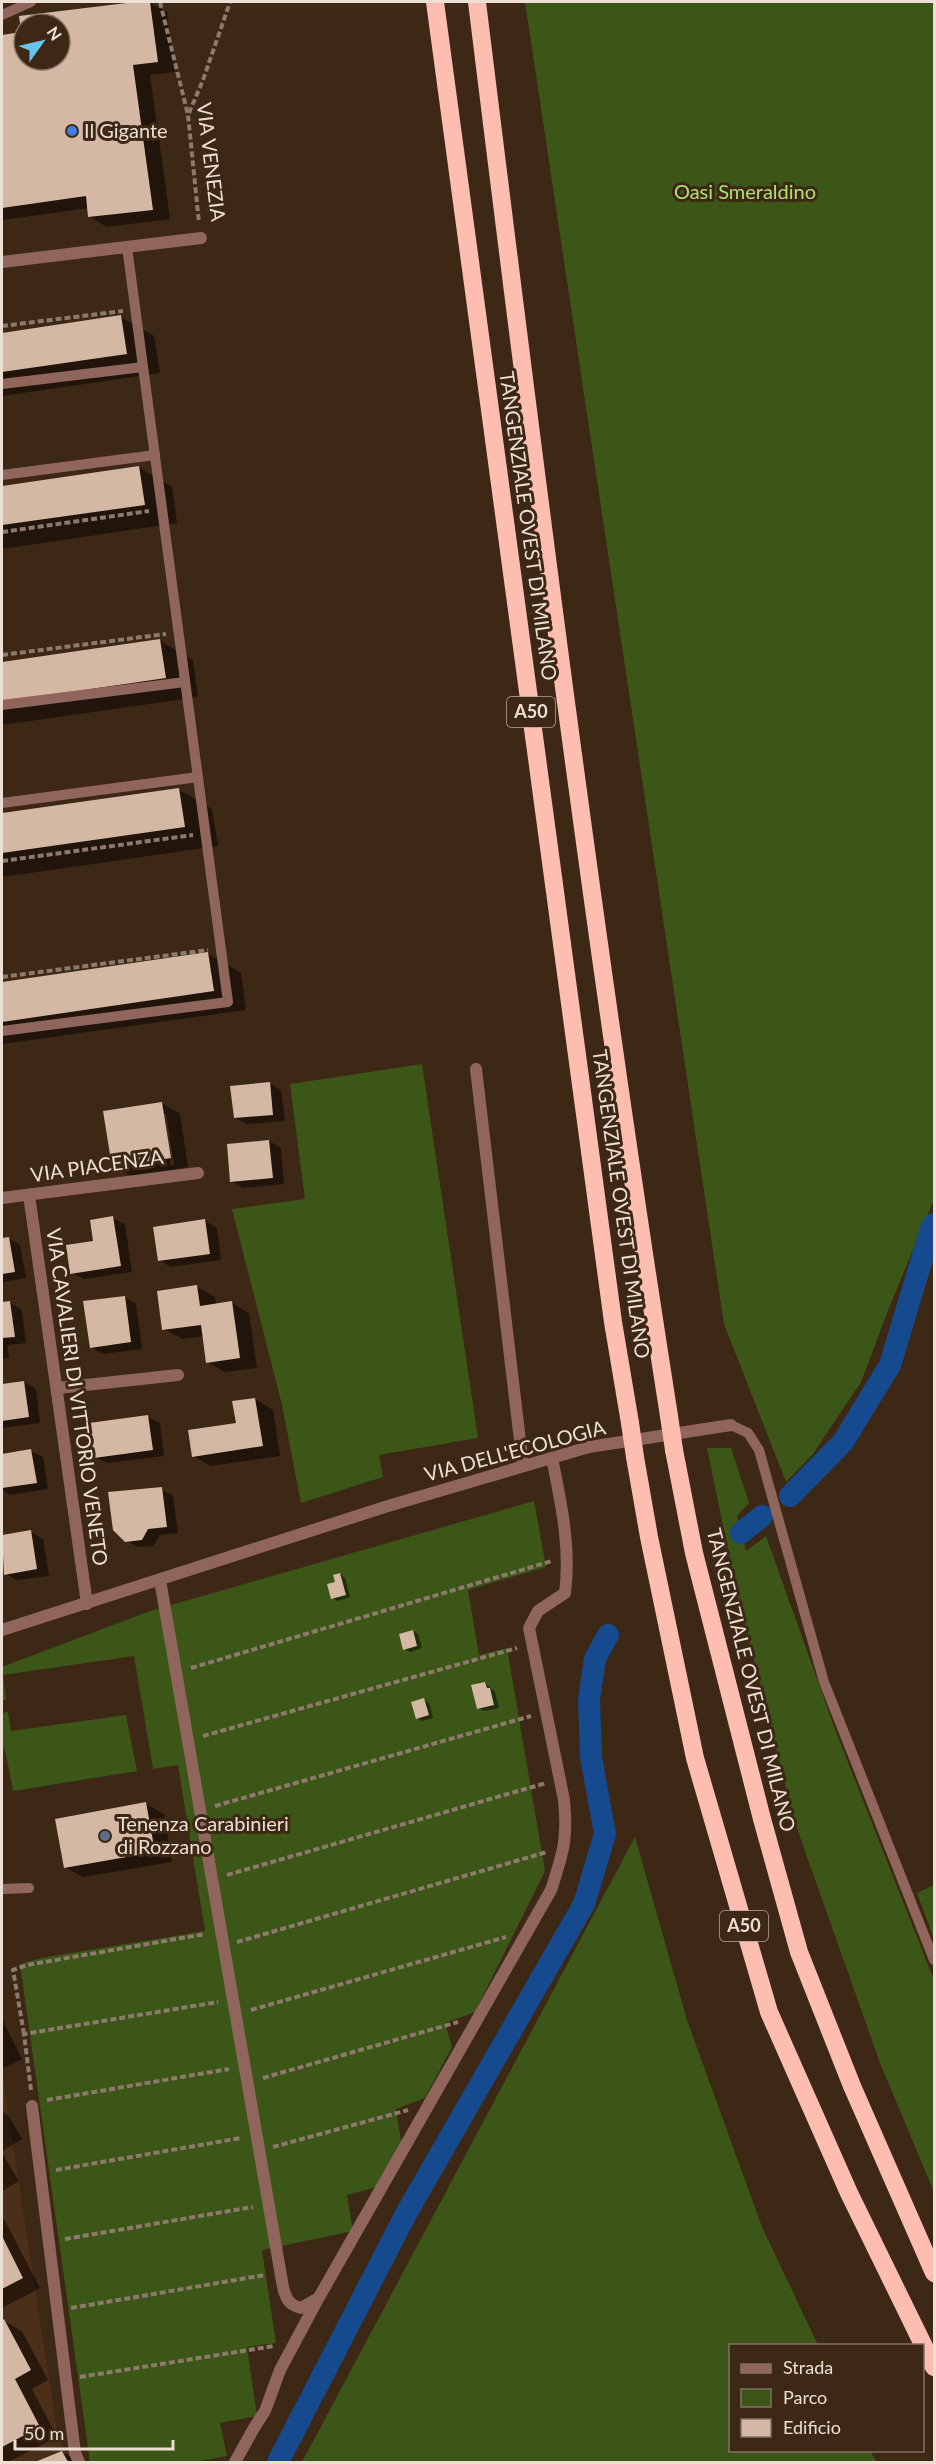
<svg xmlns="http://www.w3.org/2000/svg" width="936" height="2464" viewBox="0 0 936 2464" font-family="Lato,sans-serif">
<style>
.built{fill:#4b2f18}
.green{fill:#3c5617}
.shadow{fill:#0007;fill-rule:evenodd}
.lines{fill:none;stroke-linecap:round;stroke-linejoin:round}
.canal{stroke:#164a8f;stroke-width:22}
.building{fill:#d5b8a3;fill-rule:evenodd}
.path{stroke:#8d7a6c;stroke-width:4;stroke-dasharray:6 3;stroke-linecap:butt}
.lane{stroke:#8f655c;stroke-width:10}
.street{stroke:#8f655c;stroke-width:12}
.highway{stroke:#fdbeb1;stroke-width:18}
.highway-bridge{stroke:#fdbeb1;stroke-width:18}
.shop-dot{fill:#3f7fe0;stroke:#3d2715;stroke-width:2}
.service-dot{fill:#5c6f8a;stroke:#3d2715;stroke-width:2}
.labels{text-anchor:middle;stroke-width:6;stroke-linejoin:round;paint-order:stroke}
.shield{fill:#3d2715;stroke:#b8a89b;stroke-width:1.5}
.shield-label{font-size:18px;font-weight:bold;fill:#eddfd4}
.poi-label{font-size:20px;fill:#eddfd4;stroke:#3d2715;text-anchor:start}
.street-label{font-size:20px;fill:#eddfd4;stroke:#3d2715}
.park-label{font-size:20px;fill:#aee26e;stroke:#3d2715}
</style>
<rect width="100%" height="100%" fill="#3d2715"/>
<polygon class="built" points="2,2073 58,2437 70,2462 2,2462"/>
<g class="green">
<polygon points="525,2 934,2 934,1199 887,1313 861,1382 813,1454 786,1482 724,1324"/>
<polygon points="422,1064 478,1438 379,1455 383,1477 301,1503 282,1405 232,1209 305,1199 290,1084"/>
<polygon points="707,1448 731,1448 749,1503 737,1516 746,1551 766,1536 836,1732 934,1980 934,2192 880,2063 794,1820 735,1584"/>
<polygon points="534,1501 546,1567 468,1590 479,1655 507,1648 545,1871 475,2012 445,2023 452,2047 425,2098 396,2109 401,2141 377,2187 347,2195 353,2231 262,2250 276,2343 247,2347 257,2416 220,2423 227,2456 194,2462 90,2462 20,1964 41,1958 205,1931 178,1765 153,1769 134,1656 3,1675 6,1700 2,1700 2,1667 150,1611"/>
<polygon points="8,1712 11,1731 126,1715 137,1771 13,1791 6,1754 2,1744 2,1713"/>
<polygon points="635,1837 687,2020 762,2227 818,2345 730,2346 730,2450 870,2451 877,2462 302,2462"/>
<polygon points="934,1885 934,1939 917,1893"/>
</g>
<g class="shadow">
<path d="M147,2L167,12L175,72L150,75L170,219L107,227L90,217L89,208L2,220V36L23,34L21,18ZM24,24H60V60H24Z"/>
<polygon points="121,317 154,336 160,373 2,396 2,334"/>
<polygon points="139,467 172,487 177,523 2,549 2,487"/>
<polygon points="160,641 193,660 198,697 2,725 2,663"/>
<polygon points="179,790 212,809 218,846 2,877 2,815"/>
<polygon points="208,954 241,973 246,1010 2,1044 2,983"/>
<polygon points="270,1084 281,1090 285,1121 247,1124 235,1118"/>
<path d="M162,1103L180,1114L188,1167L131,1176L113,1166ZM163,1114H166L174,1165H171Z"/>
<polygon points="269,1141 281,1148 284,1184 243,1188 231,1181 228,1145"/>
<polygon points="113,1218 125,1224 132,1272 84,1279 72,1273"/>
<polygon points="205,1221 217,1228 221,1260 171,1267 159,1260"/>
<polygon points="9,1238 20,1245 26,1278 2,1282 2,1239"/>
<polygon points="197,1287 215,1297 216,1305 232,1303 249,1313 257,1368 225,1372 207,1362 204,1336 182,1339 164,1329"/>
<polygon points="124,1297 136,1304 142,1349 103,1354 91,1347"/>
<polygon points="10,1303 22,1310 26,1343 7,1345 9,1358 2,1359 2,1304"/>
<polygon points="24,1382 36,1389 40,1423 2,1428 2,1385"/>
<polygon points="255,1399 273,1410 280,1456 211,1466 193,1456 237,1424"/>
<polygon points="148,1417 160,1423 164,1456 107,1463 95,1457"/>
<polygon points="31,1451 43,1457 48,1489 10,1495 2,1490 2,1455"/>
<polygon points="161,1489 173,1496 178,1533 160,1535 153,1546 138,1547 126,1540"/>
<polygon points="31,1532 43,1539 49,1576 17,1580 5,1574 2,1537"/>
<polygon points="340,1574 345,1578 350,1597 338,1601 333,1598"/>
<polygon points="413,1631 418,1634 422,1648 410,1652 404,1649"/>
<polygon points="485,1683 495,1692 499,1708 484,1711 479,1708"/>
<polygon points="424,1700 429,1703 433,1718 422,1721 417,1718"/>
<polygon points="146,1804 164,1814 172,1862 83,1877 65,1867"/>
<polygon points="2,2019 22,2059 2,2069"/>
<polygon points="2,2111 8,2115 22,2139 2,2151"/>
<polygon points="2,2153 19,2181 2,2191"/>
<polygon points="2,2219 5,2221 40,2288 2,2308"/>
<polygon points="4,2321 22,2331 48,2380 32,2389 57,2437 8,2462 2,2462 2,2323"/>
<polygon points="62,2452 80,2462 39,2462"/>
</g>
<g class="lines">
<g class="canal">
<polyline points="790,1496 843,1442 890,1365 931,1229 934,1224"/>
<polyline points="741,1533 762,1516"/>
<polyline points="278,2462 407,2212 584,1904 605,1834 591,1757 589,1699 595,1659 608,1635"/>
</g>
</g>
<g class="building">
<path d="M135,2H150L158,62L133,65L153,210L88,217L86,196L2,208V35L21,32L19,16ZM24,24H60V60H24Z"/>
<polygon points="121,315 127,354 2,372 2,333"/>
<polygon points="139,466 145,505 2,525 2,486"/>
<polygon points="160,639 166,678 2,702 2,662"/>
<polygon points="179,788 185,827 2,853 2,813"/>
<polygon points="208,952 214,991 2,1022 2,982"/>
<polygon points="270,1082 273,1115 234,1118 230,1086"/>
<polygon points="162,1102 171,1158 112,1167 103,1111"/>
<polygon points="269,1140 273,1178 230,1182 227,1144"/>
<polygon points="113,1216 121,1266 70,1274 66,1245 93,1241 90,1220"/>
<polygon points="205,1219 210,1254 158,1261 153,1227"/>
<polygon points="9,1237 15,1272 2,1274 2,1238"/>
<polygon points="197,1285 200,1306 232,1301 240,1358 206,1363 201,1325 162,1330 157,1291"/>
<polygon points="125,1296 131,1342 90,1348 83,1301"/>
<polygon points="10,1301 15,1337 2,1338 2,1302"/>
<polygon points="24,1381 29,1417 2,1421 2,1384"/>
<polygon points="255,1398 263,1446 192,1457 188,1430 236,1423 232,1401"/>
<polygon points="148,1415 153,1450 94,1458 89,1423"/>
<polygon points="31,1449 37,1483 2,1488 2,1454"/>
<polygon points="162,1487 167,1527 148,1529 142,1540 125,1542 113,1530 108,1492"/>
<polygon points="31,1530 37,1569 4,1575 2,1535"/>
<polygon points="340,1573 346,1595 331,1599 327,1584 335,1582 333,1575"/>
<polygon points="413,1630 417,1646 403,1650 399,1634"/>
<polygon points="485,1682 487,1688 490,1688 494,1705 477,1709 471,1685"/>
<polygon points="424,1698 429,1715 416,1719 411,1702"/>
<polygon points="146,1802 155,1852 64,1868 55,1819"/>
<polygon points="2,2236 23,2278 2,2289"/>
<polygon points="4,2319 31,2370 15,2379 40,2427 2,2447 2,2321"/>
<polygon points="62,2451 68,2462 35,2462"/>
</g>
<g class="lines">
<g class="path">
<polyline points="160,2 188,115 199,223"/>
<polyline points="189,113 203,80 230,2"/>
<polyline points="2,326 123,311"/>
<polyline points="2,532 149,511"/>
<polyline points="2,655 166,634"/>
<polyline points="2,861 193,835"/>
<polyline points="2,977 208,950"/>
<polyline points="191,1668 552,1561"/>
<polyline points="203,1736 517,1648"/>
<polyline points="215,1806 531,1716"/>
<polyline points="227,1875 546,1783"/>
<polyline points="237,1942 547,1852"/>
<polyline points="251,2010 506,1937"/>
<polyline points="24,2034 13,1970 27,1965 205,1934"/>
<polyline points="263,2078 458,2022"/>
<polyline points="31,2090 24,2034 218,2002"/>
<polyline points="47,2100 229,2069"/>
<polyline points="273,2147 408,2110"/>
<polyline points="56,2170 241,2138"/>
<polyline points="65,2239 253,2207"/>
<polyline points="71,2308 265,2275"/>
<polyline points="80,2377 274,2346"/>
</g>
<g class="lane">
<polyline points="2,15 31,2"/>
<polyline points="2,384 143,367"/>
<polyline points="2,475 155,455"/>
<polyline points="2,705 185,682"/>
<polyline points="2,803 198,777"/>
<polyline points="2,1031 228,1002 127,247"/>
<polyline points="731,1425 748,1433 759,1450 824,1682 934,1960"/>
<polyline points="2,1889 29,1888"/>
</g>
<g class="street">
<polyline points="2,262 201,238"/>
<polyline points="476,1069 523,1466"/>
<polyline points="29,1195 87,1604"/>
<polyline points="2,1198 198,1173"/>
<polyline points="58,1388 178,1375"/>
<path d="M160,1580L283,2287C286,2299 289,2305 301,2308L317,2299"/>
<polyline points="2,1630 388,1506 589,1447 731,1425"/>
<polyline points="32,2106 75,2453 79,2462"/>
<path d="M235,2462L254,2428L265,2411L280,2370L318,2299L551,1890C563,1853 568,1839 564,1800L529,1628L538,1611L565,1593C571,1547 561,1503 552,1458"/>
</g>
<g class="highway">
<polyline points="435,2 613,1322 630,1423"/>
<path d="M477,2C535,474 595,946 669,1416"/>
<polyline points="674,1450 694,1553 762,1819 799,1952 852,2086 934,2273"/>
<polyline points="635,1457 649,1537 695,1758 769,2012 849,2193 934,2367"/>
</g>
<g class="highway-bridge">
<polyline points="669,1416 674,1450"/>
<polyline points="630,1423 635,1457"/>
</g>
</g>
<circle class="shop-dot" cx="72" cy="131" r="6"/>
<circle class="service-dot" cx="105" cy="1836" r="6"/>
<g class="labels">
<g class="shield">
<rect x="507" y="697" width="48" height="30" rx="4.5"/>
<rect x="720" y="1911" width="48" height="30" rx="4.5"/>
</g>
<g class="shield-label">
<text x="531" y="718">A50</text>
<text x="744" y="1932">A50</text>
</g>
<g class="poi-label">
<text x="84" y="138">Il Gigante</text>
<text x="117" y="1831">Tenenza Carabinieri<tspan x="117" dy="23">di Rozzano</tspan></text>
</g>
<g class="street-label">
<text transform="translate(211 162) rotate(83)" y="7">VIA VENEZIA</text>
<text transform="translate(528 526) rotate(82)" y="7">TANGENZIALE OVEST DI MILANO</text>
<text transform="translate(97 1166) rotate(-8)" y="7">VIA PIACENZA</text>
<text transform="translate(621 1204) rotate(82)" y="7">TANGENZIALE OVEST DI MILANO</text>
<text transform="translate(77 1397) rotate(82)" y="7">VIA CAVALIERI DI VITTORIO VENETO</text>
<text transform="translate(515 1451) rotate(-15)" y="7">VIA DELL'ECOLOGIA</text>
<text transform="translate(751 1680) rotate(76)" y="7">TANGENZIALE OVEST DI MILANO</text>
</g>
<g class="park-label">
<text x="745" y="199">Oasi Smeraldino</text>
</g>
</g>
<rect width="936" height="2464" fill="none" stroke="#eddfd4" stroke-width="6"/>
<rect x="729" y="2344" width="195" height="108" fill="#3d2715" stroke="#837161" stroke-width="1.5"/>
<rect x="741" y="2364" width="30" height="9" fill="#8f655c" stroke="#837161" stroke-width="1.5"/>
<text x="783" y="2374" font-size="18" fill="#eddfd4">Strada</text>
<rect x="741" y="2389" width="30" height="18" fill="#3c5617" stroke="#837161" stroke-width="1.5"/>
<text x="783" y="2404" font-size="18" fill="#eddfd4">Parco</text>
<rect x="741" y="2419" width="30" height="18" fill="#d5b8a3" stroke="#837161" stroke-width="1.5"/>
<text x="783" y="2434" font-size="18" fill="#eddfd4">Edificio</text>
<g transform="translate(42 42) rotate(56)"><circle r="28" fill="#3d2715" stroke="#837161" stroke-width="1.5"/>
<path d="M0-4.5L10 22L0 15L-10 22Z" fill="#67c4f0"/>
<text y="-9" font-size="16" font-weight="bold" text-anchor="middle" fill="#eddfd4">N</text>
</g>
<path d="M15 2440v9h158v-9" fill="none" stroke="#eddfd4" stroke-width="3"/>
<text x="24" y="2440" font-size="18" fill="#eddfd4" stroke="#3d2715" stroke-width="4.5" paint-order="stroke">50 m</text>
</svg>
